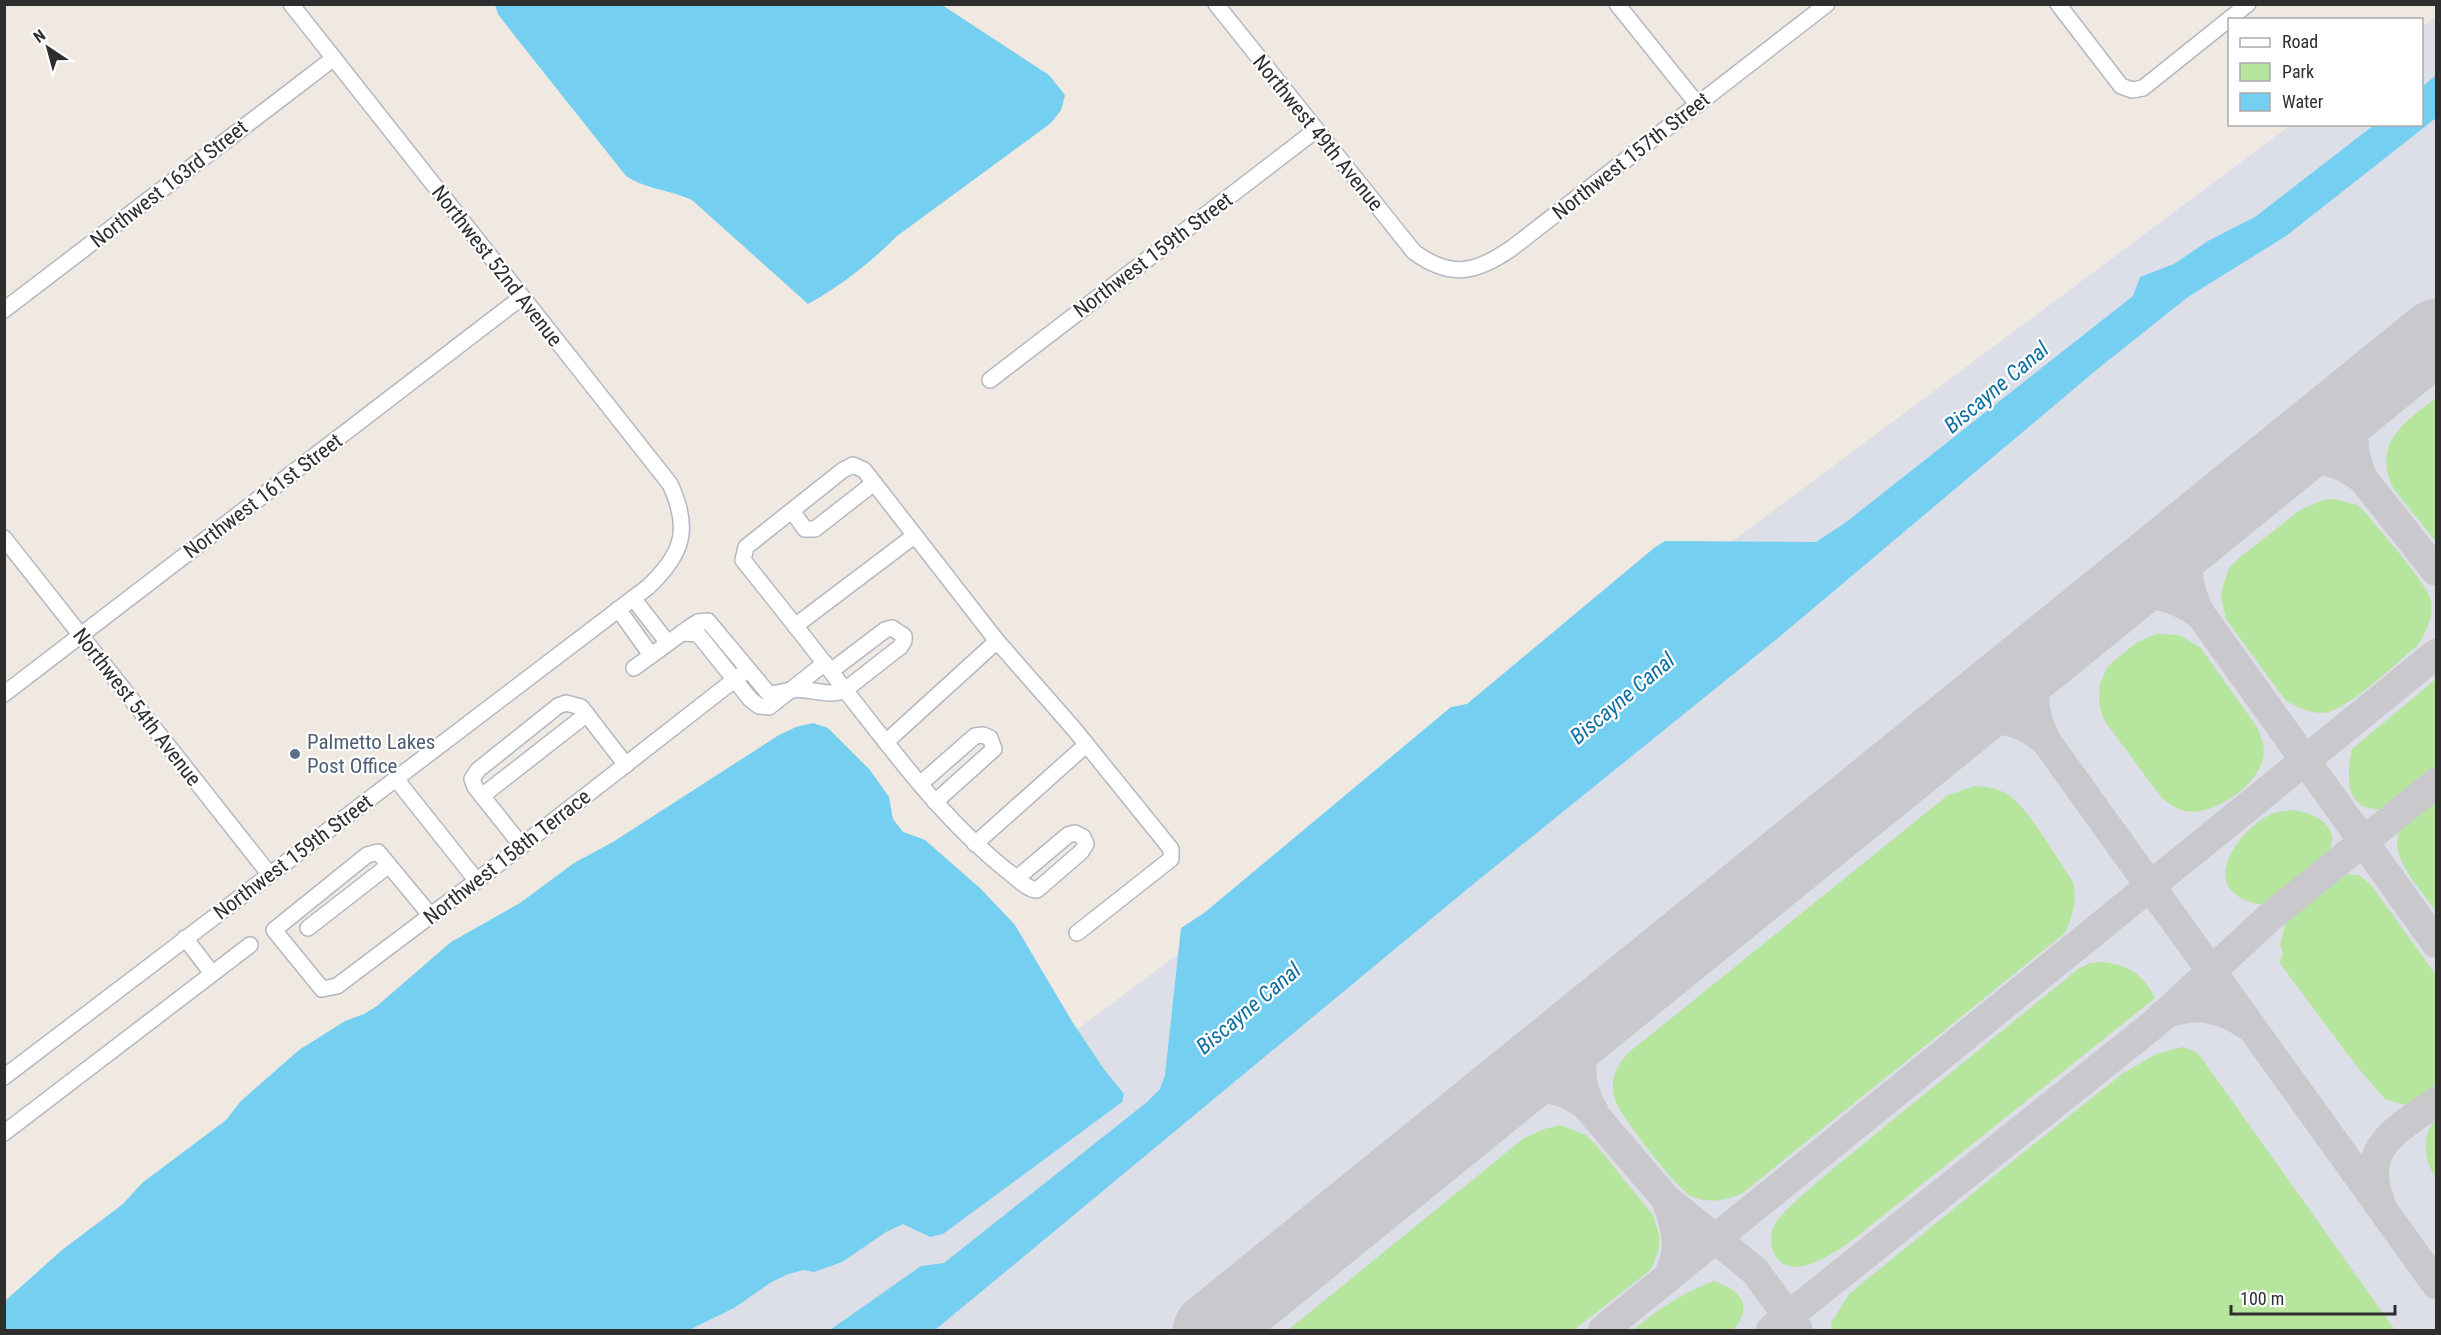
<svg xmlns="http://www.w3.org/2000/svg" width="2441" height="1335" viewBox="0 0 2441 1335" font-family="'Roboto Condensed',sans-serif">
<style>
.airport{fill:#dcdee8}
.green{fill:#b6e59e}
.water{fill:#75cff0}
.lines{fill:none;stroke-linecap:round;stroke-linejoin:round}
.taxiway{stroke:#c9c8cc;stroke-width:30}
.runway{stroke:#c9c8cc;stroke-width:74}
.minor-casing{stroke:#b4b7c1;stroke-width:18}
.minor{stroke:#fff;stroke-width:15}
.service-dot{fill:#5c6f8a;stroke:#fff;stroke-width:2}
.labels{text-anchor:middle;stroke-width:4.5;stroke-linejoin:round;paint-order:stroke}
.street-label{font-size:21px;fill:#2e2e2e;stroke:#fff}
.service-label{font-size:21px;fill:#4e5e75;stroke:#fff;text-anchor:start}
.water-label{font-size:22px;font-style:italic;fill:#0d6fa3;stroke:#fff}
</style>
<rect width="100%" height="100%" fill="#efe9e1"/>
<polygon class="airport" points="2436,16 2436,1330 674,1330 2291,125 2422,124 2422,27"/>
<g class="green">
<path d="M2436,398V397V542L2394,489C2371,443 2404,423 2436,398Z"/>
<path d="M2334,499L2357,505L2363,510C2377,527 2428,584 2431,601C2434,616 2425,633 2418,645C2397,662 2347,712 2322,713C2309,713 2297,707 2286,701L2226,619L2221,598L2222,589L2229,568L2239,558L2300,510L2323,500Z"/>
<path d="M2156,634L2179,635L2200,647L2257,727C2260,734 2263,742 2264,750C2265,781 2215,817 2185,811C2176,809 2168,803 2161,797L2107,724L2102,715L2099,700L2100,684L2107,668L2114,661L2136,643Z"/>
<path d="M2436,679V766C2426,775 2396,804 2385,808C2380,810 2371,809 2366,807C2344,800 2348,767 2352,749Z"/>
<path d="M1975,786C1986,787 1997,788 2007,794C2029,808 2057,859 2073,882C2077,901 2073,915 2065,933L1744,1192C1727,1201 1709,1204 1691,1196C1677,1189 1632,1129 1622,1113C1617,1105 1613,1097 1613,1087C1612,1074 1619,1064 1627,1054L1948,795Z"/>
<path d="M2436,799V911C2422,890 2381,850 2404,826C2413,816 2426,808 2436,799Z"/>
<path d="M2294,810C2320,814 2345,830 2325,858C2308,872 2290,890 2271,901C2263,906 2253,904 2245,900C2200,881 2242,828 2271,814C2278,811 2286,811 2294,810Z"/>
<polygon points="2350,874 2359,875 2371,885 2436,975 2436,1085 2408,1106 2385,1099 2358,1068 2279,962 2283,954 2280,945 2286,921 2339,877"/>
<path d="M2102,962C2128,965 2143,974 2155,998L1850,1242C1833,1253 1793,1282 1776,1257C1771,1249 1770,1241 1772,1231C1777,1214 1809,1190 1823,1177L2078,969L2090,963Z"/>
<polygon points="2183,1047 2198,1053 2395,1330 1832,1330 1831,1323 1849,1294 1999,1172 2122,1074 2156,1054"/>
<path d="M2436,1119V1178C2424,1161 2421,1136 2436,1119Z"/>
<polygon points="1560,1125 1586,1135 1597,1146 1653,1215 1659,1234 1659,1249 1653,1265 1648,1272 1574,1330 1288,1330 1524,1138 1545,1129"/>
<path d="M1714,1281C1739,1289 1755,1306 1733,1330H1633C1657,1310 1684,1292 1714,1281Z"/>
</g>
<g class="water">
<path d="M495,5H942L1049,75L1065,95L1061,110L1051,123L897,236C870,263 842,285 808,304L692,200C671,190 645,189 626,176L514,35L498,14Z"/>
<polygon points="2436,75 2436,118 2286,236 2188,297 2100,367 1778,638 1471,886 935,1330 830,1330 921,1266 944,1263 1147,1102 1160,1089 1165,1075 1181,928 1204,913 1451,707 1467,704 1654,548 1665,541 1816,542 1845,523 2133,296 2140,277 2174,264 2208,241 2255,217 2374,125 2422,124 2422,87"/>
<polygon points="813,723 828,728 870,770 889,797 893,819 903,832 925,840 981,889 1015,925 1073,1023 1103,1068 1124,1094 1122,1102 943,1234 930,1237 903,1224 886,1232 842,1262 814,1272 804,1270 788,1274 770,1283 734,1308 689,1330 5,1330 5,1301 62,1250 123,1204 142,1183 226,1120 241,1101 299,1050 345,1021 364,1014 377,1006 451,942 520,903 574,863 613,842 779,735 796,727"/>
</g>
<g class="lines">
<g class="taxiway">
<path d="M2366,393C2351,425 2349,447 2363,479L2436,571"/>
<path d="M2264,476C2300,455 2328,453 2363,479"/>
<path d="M2217,514C2187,549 2178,573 2201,615L2436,943"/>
<path d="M2110,601C2148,590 2168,592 2201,615"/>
<path d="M2048,651C2031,685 2029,707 2046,741L2436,1284"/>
<path d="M1956,725C1993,716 2016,716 2046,741"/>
<path d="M2163,1015C2193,1002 2220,1006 2247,1025"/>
<polyline points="1503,1092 1542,1087 1566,1093 1585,1104 1666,1199 1755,1271 1798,1330"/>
<path d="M1594,1112C1574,1080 1580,1051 1595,1018"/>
<path d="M1666,1199C1677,1227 1683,1251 1667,1278"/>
<path d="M2380,1202C2358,1146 2399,1129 2436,1102"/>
<polyline points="1603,1330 2436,654"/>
<polyline points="1771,1330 2154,1024 2271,916 2436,783"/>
</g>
<polyline class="runway" points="1210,1330 2436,336"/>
<g class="minor-casing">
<g id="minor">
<path d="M1216,4L1414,252C1451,279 1476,273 1512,248L1827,4"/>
<polyline points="1617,4 1698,105"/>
<polyline points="2058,4 2121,86 2132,90 2143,88 2248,4"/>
<polyline points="4,310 334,58"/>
<polyline points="990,380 1316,130"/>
<polyline points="792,511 805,529 815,529 874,483"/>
<polyline points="4,538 270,875"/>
<polyline points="633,598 667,642"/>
<polyline points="618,609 651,655"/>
<polyline points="795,626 914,536"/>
<polyline points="682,633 698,634 750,699 759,706 769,707 825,663"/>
<path d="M634,668L690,627L698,622L708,621L768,693C777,695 783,691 792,690C810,687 828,698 845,690L900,647L904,641V636L892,628L885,630L831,671"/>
<polyline points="4,694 522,297"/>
<polyline points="886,742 997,641"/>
<polyline points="396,779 477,881"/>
<polyline points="920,784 975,736 983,735 990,738 994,749 935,802"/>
<polyline points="482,796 587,714"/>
<polyline points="975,844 1086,745"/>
<polyline points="522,846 475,787 472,779 478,770 558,706 566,703 581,707 626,765"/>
<path d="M1017,878L1068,835L1075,833L1083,837L1086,844L1081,852L1037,890C1027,889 1019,880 1010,873C945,822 896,755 845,690C812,646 777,603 743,560L746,547L843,470L853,465L864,470L997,641L1074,729L1171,849V859L1077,933"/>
<polyline points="431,916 378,852 367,855 274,930 322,989 337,986 479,879 747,670"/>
<polyline points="308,928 389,865"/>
<polyline points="185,938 211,972"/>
<path d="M4,1077L648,587C683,554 691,529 670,484L291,4"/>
<polyline points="4,1133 250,945"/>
</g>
</g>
<use href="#minor" class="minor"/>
</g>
<circle class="service-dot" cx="295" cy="754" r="6"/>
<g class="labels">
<g class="street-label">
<text transform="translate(1318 133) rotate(51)" y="7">Northwest 49th Avenue</text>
<text transform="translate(1631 156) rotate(-38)" y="7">Northwest 157th Street</text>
<text transform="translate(169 184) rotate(-38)" y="7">Northwest 163rd Street</text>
<text transform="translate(1153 255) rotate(-37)" y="7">Northwest 159th Street</text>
<text transform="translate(497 266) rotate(52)" y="7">Northwest 52nd Avenue</text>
<text transform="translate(263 496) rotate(-37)" y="7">Northwest 161st Street</text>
<text transform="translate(137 707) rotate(52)" y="7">Northwest 54th Avenue</text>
<text transform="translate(293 857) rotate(-37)" y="7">Northwest 159th Street</text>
<text transform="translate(507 857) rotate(-38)" y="7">Northwest 158th Terrace</text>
</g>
<g class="service-label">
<text x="307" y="749">Palmetto Lakes<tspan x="307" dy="24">Post Office</tspan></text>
</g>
<g class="water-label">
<text transform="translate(1996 387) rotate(-40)" y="8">Biscayne Canal</text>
<text transform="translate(1622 698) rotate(-40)" y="8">Biscayne Canal</text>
<text transform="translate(1248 1008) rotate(-40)" y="8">Biscayne Canal</text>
</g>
</g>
<rect width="2441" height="1335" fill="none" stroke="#2e2e2e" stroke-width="12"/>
<rect x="2228" y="18" width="195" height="108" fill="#ffffff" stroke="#ababab" stroke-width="1.5"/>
<rect x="2240" y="38" width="30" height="9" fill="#ffffff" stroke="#ababab" stroke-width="1.5"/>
<text x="2282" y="48" font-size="18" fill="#2e2e2e">Road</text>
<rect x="2240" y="63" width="30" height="18" fill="#b6e59e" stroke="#ababab" stroke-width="1.5"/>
<text x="2282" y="78" font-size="18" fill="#2e2e2e">Park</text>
<rect x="2240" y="93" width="30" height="18" fill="#75cff0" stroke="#ababab" stroke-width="1.5"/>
<text x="2282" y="108" font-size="18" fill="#2e2e2e">Water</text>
<g transform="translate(48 48) rotate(324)" stroke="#ffffff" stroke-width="4.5" paint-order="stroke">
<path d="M0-4.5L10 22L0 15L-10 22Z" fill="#2e2e2e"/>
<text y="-9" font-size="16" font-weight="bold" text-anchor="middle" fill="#2e2e2e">N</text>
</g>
<path d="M2231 1305v9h164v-9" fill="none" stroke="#2e2e2e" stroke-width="3"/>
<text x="2240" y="1305" font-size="18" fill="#2e2e2e" stroke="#ffffff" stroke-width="4.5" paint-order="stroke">100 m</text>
</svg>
